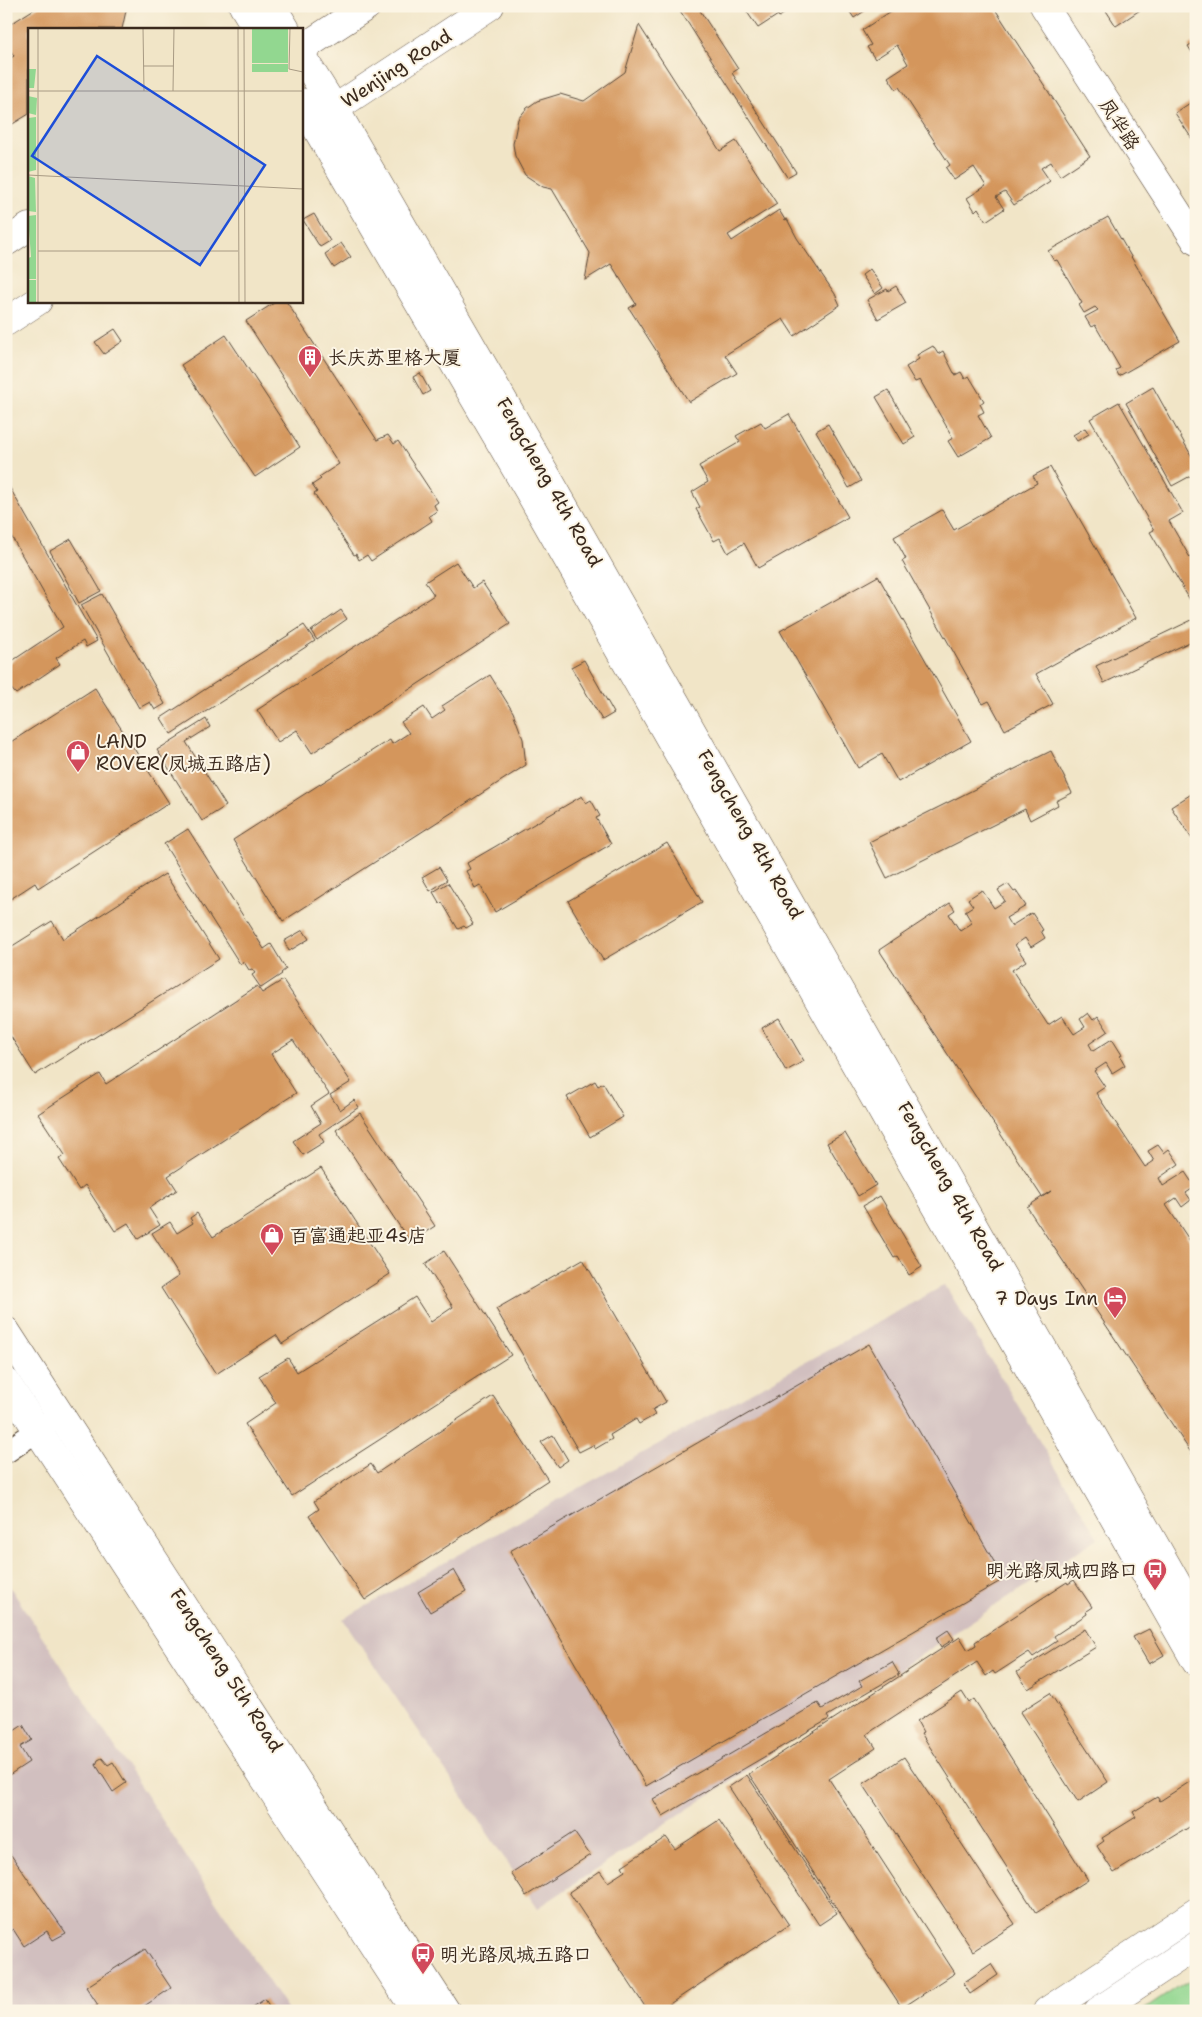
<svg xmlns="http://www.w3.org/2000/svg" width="1202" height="2017" viewBox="0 0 1202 2017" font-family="'Shantell Sans','LXGW WenKai TC',sans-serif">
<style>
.industrial{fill:#d1bfbf}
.green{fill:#92d790;stroke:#668057}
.building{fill:#d4965c}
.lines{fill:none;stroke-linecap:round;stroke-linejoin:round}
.street-casing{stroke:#564637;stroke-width:24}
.secondary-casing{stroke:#564637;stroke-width:29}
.primary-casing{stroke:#564637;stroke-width:29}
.street{stroke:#fff;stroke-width:22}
.secondary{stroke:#fff;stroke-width:28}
.primary{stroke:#fff;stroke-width:28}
.labels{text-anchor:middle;stroke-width:4;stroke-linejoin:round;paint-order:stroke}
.street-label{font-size:19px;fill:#3b2a1e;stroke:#fcf5e5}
.poi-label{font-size:19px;fill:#3b2a1e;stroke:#fcf5e5;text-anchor:start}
.inset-road{fill:none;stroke:#a89a83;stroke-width:1}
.view{fill:#1d4ed8;fill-opacity:0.15;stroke:#1d4ed8;stroke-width:2.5}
.inset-edge{fill:none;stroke:#3b2a1e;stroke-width:2.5}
</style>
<rect width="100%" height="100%" fill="#fcf5e5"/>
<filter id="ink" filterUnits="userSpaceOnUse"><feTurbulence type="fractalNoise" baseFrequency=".02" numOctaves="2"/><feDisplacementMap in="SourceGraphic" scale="10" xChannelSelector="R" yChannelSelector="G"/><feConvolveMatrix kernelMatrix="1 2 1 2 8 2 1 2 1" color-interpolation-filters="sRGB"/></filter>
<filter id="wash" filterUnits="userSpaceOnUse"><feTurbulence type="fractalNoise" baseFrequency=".0096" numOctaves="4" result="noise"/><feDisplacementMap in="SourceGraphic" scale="20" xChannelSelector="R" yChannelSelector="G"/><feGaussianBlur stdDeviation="1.12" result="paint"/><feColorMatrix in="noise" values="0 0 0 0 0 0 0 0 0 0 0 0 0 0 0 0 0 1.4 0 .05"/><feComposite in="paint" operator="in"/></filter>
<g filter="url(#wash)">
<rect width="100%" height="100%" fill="#f1e5c7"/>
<g class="industrial">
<polygon points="945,1285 1098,1538 538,1908 343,1619"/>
<polygon points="6,1581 189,1861 288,2011 6,2011"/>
</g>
<polygon class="green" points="1196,1975 1196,2011 1142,2011"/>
<g id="blocks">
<g class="building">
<polygon points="39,6 127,6 122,29 29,29 29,114 6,128 6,61 14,56 6,43 6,27"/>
<polygon points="677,6 697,6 738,69 732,73 796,172 787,177"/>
<polygon points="756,6 796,6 779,17 778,15 758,28 747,12"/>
<polygon points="846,6 872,6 854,18"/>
<polygon points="899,6 993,6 1090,156 1060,176 1051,162 1041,168 1050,181 1014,205 1005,192 996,197 1004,209 986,221 978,208 975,211 967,198 986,186 974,167 954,180 946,168 950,165 899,87 896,89 888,77 908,64 897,45 875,59 867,47 871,45 862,30"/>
<polygon points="1103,6 1146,6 1116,26"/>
<polygon points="639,25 720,151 736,141 777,204 728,235 732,241 779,210 785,220 787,219 797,238 835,294 840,305 794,336 783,319 725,355 737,373 689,402 629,308 636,304 611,264 585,280 590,253 552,189 543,187 525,175 515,156 513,144 518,119 527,108 537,101 560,94 584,101 625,72"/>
<polygon points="1196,41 1196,59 1188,46"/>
<polygon points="1196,99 1196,145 1175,113"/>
<polygon points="314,214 330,241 320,247 303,220"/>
<polygon points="1108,217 1180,341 1119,376 1116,370 1120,368 1095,325 1091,327 1085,317 1098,310 1095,307 1084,313 1079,305 1082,303 1057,260 1054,261 1048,251"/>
<polygon points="341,243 351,257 334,268 325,254"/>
<polygon points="870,269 883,288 875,294 862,275"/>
<polygon points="896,286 906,303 878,319 867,300 887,289 888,291"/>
<polygon points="277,301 286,301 377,440 388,435 394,444 398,441 438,502 434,505 437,511 429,516 432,521 371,561 367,555 359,560 356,554 354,555 314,494 317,492 312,485 321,479 319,477 339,464 246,321"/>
<polygon points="115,329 123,341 104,354 95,342"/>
<polygon points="226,335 300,447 255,477 181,365"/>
<polygon points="933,346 938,354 943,351 955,375 961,372 965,379 969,376 984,401 980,404 984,412 978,415 991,438 958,457 948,441 953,438 920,380 915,382 906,367 919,359 917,355"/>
<polygon points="420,373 430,391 423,395 413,377"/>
<polygon points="1153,387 1196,464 1196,473 1172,486 1126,403"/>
<polygon points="888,390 915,437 904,444 876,397"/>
<polygon points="1119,402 1183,513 1169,521 1196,568 1196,610 1150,532 1154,530 1090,419"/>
<polygon points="789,414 848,517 758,568 744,543 728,553 720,538 714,541 696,509 700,507 692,492 708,482 699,466 740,442 736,436 761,422 765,428"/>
<polygon points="828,424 861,481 849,488 816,431"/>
<polygon points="1085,428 1089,434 1077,441 1073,435"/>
<polygon points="1050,467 1136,618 1036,674 1053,704 1005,730 989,701 983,704 902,561 906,559 894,537 942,510 954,530 1037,483 1033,476"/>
<polygon points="6,481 97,641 86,647 83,641 56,658 60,664 16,694 6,683 6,665 63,627 6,527"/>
<polygon points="71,539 101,591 79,603 50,551"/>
<polygon points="456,562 473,588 482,582 510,624 312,753 297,730 278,742 257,710 434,595 425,582"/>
<polygon points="878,576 971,741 898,782 882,754 858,768 780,631"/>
<polygon points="102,594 165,704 155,710 150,702 139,708 81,605"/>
<polygon points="341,610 347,619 317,640 311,631"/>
<polygon points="1196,618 1196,639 1104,683 1096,666"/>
<polygon points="304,625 315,641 171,734 161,718"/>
<polygon points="584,660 614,713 602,720 571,667"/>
<polygon points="490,675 513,712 523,739 526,765 283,921 233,840 381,745 390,740 392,744 409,733 401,722 424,707 432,719 445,710 442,706"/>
<polygon points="95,688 169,803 38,888 35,883 6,902 6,745"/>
<polygon points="206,719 210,727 186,742 226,806 202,821 157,750"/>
<polygon points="1051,751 1072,793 1056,801 1058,805 1030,820 1025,809 887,878 869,842"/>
<polygon points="1193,793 1196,798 1196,845 1171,807"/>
<polygon points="582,796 586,803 591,800 600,816 596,818 611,844 495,912 480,885 475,888 466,871 470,869 467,863"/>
<polygon points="188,829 264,949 271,944 286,969 281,973 282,974 261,988 252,975 255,973 252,969 249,970 244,962 240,964 164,844"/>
<polygon points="667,843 702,902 603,960 568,901"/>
<polygon points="439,867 447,880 430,891 422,877"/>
<polygon points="165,874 219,959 35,1075 6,1029 6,950 52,921 63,939"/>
<polygon points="448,883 473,924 466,928 464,926 458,929 442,902 440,904 433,892"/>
<polygon points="1008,884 1014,892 1016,891 1026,906 1006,918 1011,926 1032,913 1043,930 1041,931 1045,938 1031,947 1025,938 1015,945 1026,961 1012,970 1048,1025 1062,1016 1074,1034 1085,1027 1080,1019 1088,1013 1093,1020 1098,1016 1108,1031 1089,1044 1093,1051 1112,1039 1122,1055 1120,1056 1125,1065 1112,1073 1106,1063 1094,1071 1105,1087 1096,1093 1145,1167 1154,1161 1148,1151 1158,1145 1164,1153 1169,1149 1179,1164 1159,1178 1163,1186 1185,1172 1195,1187 1186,1193 1191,1200 1182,1207 1176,1198 1166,1205 1196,1250 1196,1460 1027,1207 1051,1191 1042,1197 879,950 950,903 955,910 949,914 960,931 972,923 965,911 973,906 968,899 982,890 994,908 1005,901 998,890"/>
<polygon points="303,930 309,939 289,951 284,941"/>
<polygon points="283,980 351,1082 330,1095 340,1110 354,1100 359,1107 319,1134 324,1142 303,1155 293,1141 321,1123 311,1106 329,1094 293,1040 271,1054 296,1093 168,1176 177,1190 149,1208 160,1225 138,1239 128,1223 115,1231 85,1185 79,1190 59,1159 65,1155 38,1114 100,1074 106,1084 257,986 262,993"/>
<polygon points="779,1018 804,1061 786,1071 762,1028"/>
<polygon points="595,1081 598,1086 603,1083 623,1117 590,1137 567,1097"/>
<polygon points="360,1113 435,1226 410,1242 336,1130"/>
<polygon points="845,1133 876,1185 858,1196 827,1143"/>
<polygon points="321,1168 390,1274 282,1344 276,1335 216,1374 161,1288 179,1276 152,1233 170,1222 177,1233 193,1223 190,1218 197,1213 213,1237"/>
<polygon points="880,1196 922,1267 909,1275 898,1256 894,1258 863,1206"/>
<polygon points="444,1251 511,1355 292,1496 245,1424 276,1403 259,1376 288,1358 297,1372 415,1297 431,1322 453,1307 425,1264"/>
<polygon points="583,1259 666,1402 652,1410 655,1415 639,1424 636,1419 610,1435 612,1439 595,1449 593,1445 579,1452 496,1309"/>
<polygon points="869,1344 1004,1579 646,1786 510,1551"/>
<polygon points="493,1396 548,1480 365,1600 309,1516 319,1509 314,1501 371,1464 377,1473"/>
<polygon points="553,1435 568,1460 558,1467 541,1442"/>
<polygon points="1036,1561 1045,1576 1037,1581 1027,1567"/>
<polygon points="454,1570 466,1591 430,1612 418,1592"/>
<polygon points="1074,1580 1092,1607 1086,1611 1087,1614 1054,1636 1057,1641 1033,1657 1029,1652 995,1674 993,1671 986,1676 977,1662 867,1734 876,1748 829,1779 955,1973 902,2008 749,1774 960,1637 968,1650 976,1645 975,1642 1067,1582 1068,1584"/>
<polygon points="1085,1629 1096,1647 1028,1689 1017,1672"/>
<polygon points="1149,1629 1164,1655 1149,1664 1133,1637"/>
<polygon points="948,1630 954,1639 941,1647 936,1638"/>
<polygon points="892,1662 899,1674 827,1716 829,1719 663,1816 653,1799 818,1703 822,1709 862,1686 859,1681"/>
<polygon points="962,1692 969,1703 974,1699 1088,1880 1036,1913 921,1733 923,1732 917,1721"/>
<polygon points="1050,1693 1108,1782 1078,1802 1020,1712"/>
<polygon points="23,1725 32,1740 20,1747 29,1762 6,1777 6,1726 11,1733"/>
<polygon points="904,1757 1015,1924 973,1951 863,1784"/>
<polygon points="102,1758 108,1765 113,1762 126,1783 113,1792 96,1765 98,1760"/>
<polygon points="747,1775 837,1913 819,1925 729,1787"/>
<polygon points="1194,1779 1196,1782 1196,1823 1114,1873 1097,1846 1104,1841 1102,1838 1136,1817 1133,1812 1157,1797 1160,1801"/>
<polygon points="719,1820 789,1925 659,2011 648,2011 569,1892 600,1871 608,1882 625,1871 622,1866 666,1837 675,1849"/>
<polygon points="574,1832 590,1855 526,1896 511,1873"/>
<polygon points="6,1850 11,1855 66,1933 53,1940 47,1931 24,1946 13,1929 6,1934"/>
<polygon points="145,1949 171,1988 137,2011 89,2011 98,2005 86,1987"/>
<polygon points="991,1964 998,1975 970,1994 963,1983"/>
<polygon points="265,1999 272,2011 247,2011"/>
</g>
</g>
</g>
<g filter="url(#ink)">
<use href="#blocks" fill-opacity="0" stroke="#564637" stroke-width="1"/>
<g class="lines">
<g class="street-casing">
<polyline id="street" points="6,1452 50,1422"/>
</g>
<g class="secondary-casing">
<g id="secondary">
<polyline points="243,6 257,29"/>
<polyline points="272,6 286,29"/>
<polyline points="1044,6 1196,241"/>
<polyline points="301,49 367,6"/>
<polyline points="301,55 335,109 548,478 1196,1617"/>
<polyline points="301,102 528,490 1196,1662"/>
<polyline points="319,119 490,6"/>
<polyline points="6,242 29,227"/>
<polyline points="6,322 38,301"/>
<polyline points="1047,2011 1196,1912"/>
<polyline points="1098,2011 1196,1946"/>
</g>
</g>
<g class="primary-casing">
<g id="primary">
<polyline points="6,1331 446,2011"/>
<polyline points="6,1382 416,2011"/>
</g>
</g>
<use href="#street" class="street"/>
<use href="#secondary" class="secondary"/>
<use href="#primary" class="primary"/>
</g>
</g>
<defs>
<g id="building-pin" transform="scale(1.25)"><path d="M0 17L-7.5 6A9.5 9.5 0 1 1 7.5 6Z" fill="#d1495b" stroke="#fcf5e5"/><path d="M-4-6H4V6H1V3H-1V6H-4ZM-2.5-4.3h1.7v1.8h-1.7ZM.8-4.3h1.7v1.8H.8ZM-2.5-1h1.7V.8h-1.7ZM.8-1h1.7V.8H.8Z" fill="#fff"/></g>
<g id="shop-pin" transform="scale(1.25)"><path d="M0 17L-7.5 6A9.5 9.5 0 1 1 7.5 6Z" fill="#d1495b" stroke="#fcf5e5"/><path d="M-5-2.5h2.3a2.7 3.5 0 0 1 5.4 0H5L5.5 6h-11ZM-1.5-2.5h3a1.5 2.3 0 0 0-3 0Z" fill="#fff"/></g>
<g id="hotel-pin" transform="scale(1.25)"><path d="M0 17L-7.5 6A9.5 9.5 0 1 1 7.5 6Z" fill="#d1495b" stroke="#fcf5e5"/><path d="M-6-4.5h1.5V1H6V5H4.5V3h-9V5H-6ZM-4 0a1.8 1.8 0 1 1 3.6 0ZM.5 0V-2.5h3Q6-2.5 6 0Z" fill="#fff"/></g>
<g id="bus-pin" transform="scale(1.25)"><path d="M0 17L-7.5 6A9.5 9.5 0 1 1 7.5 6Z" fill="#d1495b" stroke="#fcf5e5"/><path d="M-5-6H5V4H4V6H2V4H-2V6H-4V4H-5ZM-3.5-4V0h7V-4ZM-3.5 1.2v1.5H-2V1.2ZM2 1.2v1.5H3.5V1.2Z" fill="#fff"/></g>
</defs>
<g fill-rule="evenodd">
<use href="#building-pin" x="310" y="357"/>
<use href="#shop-pin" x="78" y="752"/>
<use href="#shop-pin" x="272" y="1235"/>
<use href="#hotel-pin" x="1115" y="1298"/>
<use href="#bus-pin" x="1155" y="1570"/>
<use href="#bus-pin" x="423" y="1954"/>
</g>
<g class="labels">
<g class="street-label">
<text transform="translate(396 68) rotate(-33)" y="7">Wenjing Road</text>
<text transform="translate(1120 124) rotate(57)" y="7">凤华路</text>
<text transform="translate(550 482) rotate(60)" y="7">Fengcheng 4th Road</text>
<text transform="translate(751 834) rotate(60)" y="7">Fengcheng 4th Road</text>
<text transform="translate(951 1186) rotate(60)" y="7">Fengcheng 4th Road</text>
<text transform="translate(227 1670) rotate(57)" y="7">Fengcheng 5th Road</text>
</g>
<g class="poi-label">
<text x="328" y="364">长庆苏里格大厦</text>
<text x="96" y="748">LAND<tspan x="96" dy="22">ROVER(凤城五路店)</tspan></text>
<text x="290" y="1242">百富通起亚4s店</text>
<text x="1098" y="1305" text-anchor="end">7 Days Inn</text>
<text x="1138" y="1577" text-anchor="end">明光路凤城四路口</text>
<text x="440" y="1961">明光路凤城五路口</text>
</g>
</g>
<g transform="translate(28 28)">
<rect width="275" height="275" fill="#f1e5c7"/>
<path d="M224,0H260V35H224ZM224,36H260V44H224ZM0,41H8L6,60H0ZM0,68L9,70L8,87L0,85ZM8,89V142L0,144V90ZM0,148L7,150L8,184L0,183ZM8,187V251H0V230L3,229L0,188ZM0,252H8V275H0Z" fill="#92d790"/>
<path class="inset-road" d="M10,0V275M115,0L116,63M210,0L211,275M216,0L217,275M262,0L261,41L275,44M115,38H146M0,63H275M145,63L146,0M0,147L275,161M10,223H210"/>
<path class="view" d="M69,28L237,137L172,237L4,128Z"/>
<rect width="275" height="275" class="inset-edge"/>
</g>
<rect width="1202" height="2017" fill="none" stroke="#fcf5e5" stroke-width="25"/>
</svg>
